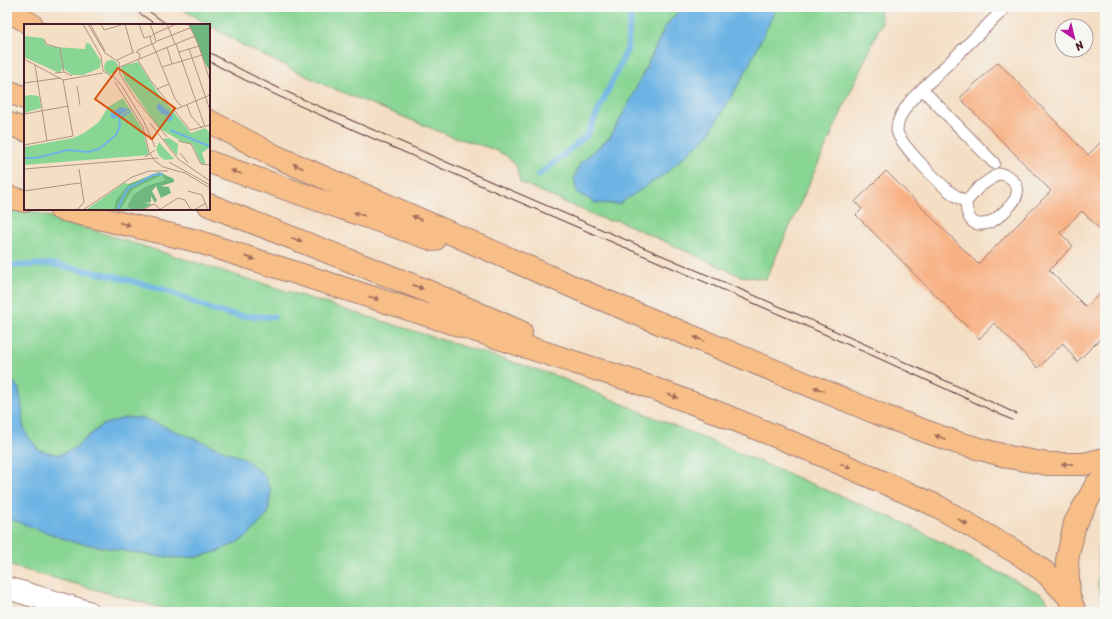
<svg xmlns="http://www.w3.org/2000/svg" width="1112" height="619" viewBox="0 0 1112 619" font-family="Sriracha,sans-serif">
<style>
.green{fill:#89d694;stroke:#6a7a60}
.water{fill:#6db4e4;stroke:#5c6a88}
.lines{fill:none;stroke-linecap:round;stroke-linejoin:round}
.stream{stroke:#6db4e4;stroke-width:6}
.building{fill:#f8b082}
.service-casing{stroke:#9f7e78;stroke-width:13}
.minor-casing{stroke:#9f7e78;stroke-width:24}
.trunk-casing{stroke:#9f7e78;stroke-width:24}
.service{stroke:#fff;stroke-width:11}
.minor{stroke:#fff;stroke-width:22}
.trunk{stroke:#f7be88;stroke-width:22}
.tram{stroke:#4a1f2b;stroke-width:1}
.oneway{fill:#a06e5a}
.inset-river{fill:none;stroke:#6db4e4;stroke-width:2}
.inset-road{fill:none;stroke:#b09287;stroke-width:1}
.view{fill:#d8530f;fill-opacity:0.15;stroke:#d8530f;stroke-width:2}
.inset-edge{fill:none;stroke:#4a1f2b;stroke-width:2}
</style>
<rect width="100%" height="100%" fill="#f6f6f2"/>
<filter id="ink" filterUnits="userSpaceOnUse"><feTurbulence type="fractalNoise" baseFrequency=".025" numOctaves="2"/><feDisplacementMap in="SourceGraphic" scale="8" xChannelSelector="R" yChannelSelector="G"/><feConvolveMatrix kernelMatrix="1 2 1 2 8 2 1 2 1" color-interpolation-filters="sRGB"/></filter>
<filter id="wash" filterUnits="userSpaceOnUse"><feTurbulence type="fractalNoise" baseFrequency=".012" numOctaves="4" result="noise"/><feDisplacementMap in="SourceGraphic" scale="16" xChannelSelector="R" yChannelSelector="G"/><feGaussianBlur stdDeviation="0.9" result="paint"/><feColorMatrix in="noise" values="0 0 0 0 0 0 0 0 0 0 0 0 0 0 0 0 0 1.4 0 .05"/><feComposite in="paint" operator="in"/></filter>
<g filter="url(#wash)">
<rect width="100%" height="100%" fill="#f4dec4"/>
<g class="green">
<polygon points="179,7 879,7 882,22 766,279 741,276 617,220 608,221 557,199 520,182 516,165 505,155 493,149 448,135 327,86 244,46"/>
<polygon points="7,207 28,210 554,375 902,522 1045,596 1051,612 176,612 7,565"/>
<polygon points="1105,533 1105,607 1098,586 1099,551"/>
</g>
<g class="water">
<polygon points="682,7 777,7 744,75 709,134 666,173 619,204 596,203 577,193 574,178 580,163 610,137 628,105 665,27"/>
<polygon points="7,375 10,377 19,389 22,406 23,425 27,435 39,450 59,455 73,449 102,425 124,418 143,418 245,459 264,475 271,490 268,514 246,538 219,551 198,557 175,558 148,555 73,542 7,518"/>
</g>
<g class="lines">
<g class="stream">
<polyline points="539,175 587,135 627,50 632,7"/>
<polyline points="7,266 51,264 114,276 168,291 215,311 241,316 274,317"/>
</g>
</g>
<g id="blocks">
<polygon class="building" points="998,62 1088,155 1105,138 1105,235 1082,211 1060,233 1073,246 1049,270 1086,307 1105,289 1105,334 1077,362 1063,343 1038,368 994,323 979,339 856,215 862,209 855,202 886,171 978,264 1051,191 960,98"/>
</g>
</g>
<g filter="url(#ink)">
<use href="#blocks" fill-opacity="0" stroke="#9f7e78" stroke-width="1"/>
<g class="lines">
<g class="service-casing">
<g id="service">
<polyline points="922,89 994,163"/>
<path d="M998,174C1005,174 1010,176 1014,182C1017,185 1018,189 1017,193C1017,199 1011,205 1007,209C991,226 967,235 966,202L979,187Z"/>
<path d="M966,202C962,199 957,197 953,194C942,186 896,141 897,130C897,118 905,109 911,100L1006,7"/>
</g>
</g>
<g class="minor-casing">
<polyline id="minor" points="7,588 88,612"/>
</g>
<g class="trunk-casing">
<g id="trunk">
<polyline points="7,9 32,25"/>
<polyline points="7,91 25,98"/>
<polyline points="209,121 275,156 594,296 884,416 955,442 1009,457 1047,464 1084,464 1105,459"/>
<polyline points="7,123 25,130"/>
<polyline points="209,162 434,240"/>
<polyline points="7,197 25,201"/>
<polyline points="209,205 427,291 521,332"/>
<polyline points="60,209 193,240 636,382 706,408 810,450 937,506 1019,554 1045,572 1069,597"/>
<polyline points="1075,612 1069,597 1067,560 1075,523 1096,485 1105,477"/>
</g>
</g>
<use href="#service" class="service"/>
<use href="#minor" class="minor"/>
<use href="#trunk" class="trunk"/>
<g class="tram">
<polyline points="131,7 156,25"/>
<polyline points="143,7 168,25"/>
<path d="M209,52C256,79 304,100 353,121C400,141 446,162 492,182C667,258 844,332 1017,414"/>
<path d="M209,61C250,84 293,103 336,122C385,144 433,165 482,186C659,263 838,337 1012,420"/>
</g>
</g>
<defs><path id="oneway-solid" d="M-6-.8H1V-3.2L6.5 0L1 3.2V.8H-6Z"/></defs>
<g class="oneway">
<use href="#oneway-solid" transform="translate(298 166) rotate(-156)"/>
<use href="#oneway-solid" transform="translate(236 172) rotate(-161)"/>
<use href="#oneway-solid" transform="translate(359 214) rotate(-161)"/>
<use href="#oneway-solid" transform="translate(417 218) rotate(-156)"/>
<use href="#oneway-solid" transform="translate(125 224) rotate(13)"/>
<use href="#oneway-solid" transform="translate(297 240) rotate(21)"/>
<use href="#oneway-solid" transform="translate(250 258) rotate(18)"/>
<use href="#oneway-solid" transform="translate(418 287) rotate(21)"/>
<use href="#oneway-solid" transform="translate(374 298) rotate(18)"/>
<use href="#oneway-solid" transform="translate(699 339) rotate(-157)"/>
<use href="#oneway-solid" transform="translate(819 389) rotate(-157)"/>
<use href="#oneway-solid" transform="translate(673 396) rotate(20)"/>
<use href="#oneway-solid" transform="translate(940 437) rotate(-159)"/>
<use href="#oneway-solid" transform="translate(1067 464) rotate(179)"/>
<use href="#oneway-solid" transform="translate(846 466) rotate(24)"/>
<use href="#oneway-solid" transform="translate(963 522) rotate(30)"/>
</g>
</g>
<g transform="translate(24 24)">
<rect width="186" height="186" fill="#f4dec4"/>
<path d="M0,12L19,14L22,21L31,23L61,25L62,19L66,20L77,37L76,44L59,51H48L39,44L35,49L31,47L0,33ZM80 43a7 7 0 1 1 14 0a7 7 0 1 1-14 0ZM114,38L134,69L167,109L181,104L186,109V123L178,129L182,141L177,139L168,120L158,118L135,104L101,56L97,45L98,42ZM7,71L15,72L17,84L0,89V72ZM99,74L118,104L125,131L0,141V123L49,114L60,109L75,98L84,83ZM145,114L154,120L153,132L139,115ZM135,118L142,126L150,135L141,136L135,132L132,125ZM139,150L141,156L122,162L109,171L103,181L108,186H96L109,165ZM100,159L105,160L90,186H62Z" fill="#89d694"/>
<path d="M165,0H186V47L182,41ZM135,148L150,155V158L137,162L145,163L147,169L137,174L132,162L128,167L133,176L131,179L127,172V178L121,179L128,180L118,186H108L103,182L109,171L122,162L141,156L138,151L109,165L96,186H90L92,176L105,160Z" fill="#6eb77e"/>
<path d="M135,79L147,89L149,94L146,97H142L143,91L136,89L132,83ZM97,83L106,85L90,95L86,93L87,89Z" fill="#6db4e4"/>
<path class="inset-river" d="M146,106L185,122M0,134H12L44,126L64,128L75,125L92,111L96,102L95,94L107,87M93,186L103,165L129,151L139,150"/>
<path class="inset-road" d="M59,0L77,32L79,47L91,54L98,62L120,98L131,123M64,0L81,29L95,38L96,50L110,73L143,113M66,0L81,27M77,0L80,6L100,0M101,0L109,29M115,0L120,14L126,12M126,0L130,10L152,0M143,0L151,20M164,0L173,16L186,57M20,15L22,20L36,24L40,48M133,17L166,4M152,20L181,103M143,23L148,40M165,25L186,86M113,28L114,26L128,20L131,19L132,18L130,10L126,13L128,20L133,30L137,41L139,45L151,75L158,83M155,28L175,22M0,35L39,56L79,49M115,35L171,12M93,36L110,28M114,36L127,57L166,106L186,101M11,41L23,117M96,43L115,35L116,30L112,28M138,43L178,31M31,49L40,48L48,52M91,58L119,103L125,128L131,137L139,143L161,149L186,164M0,59L37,54M53,62L56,81M133,65L145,60M163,81L167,92L178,104M150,86L186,71M0,90L45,82M126,99L154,135L186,157M154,117L167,120L177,140L186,141M0,121L49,112L39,56M156,129L164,139M121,133L131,126M145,138L186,161M0,145L134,134M0,167L55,159L58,161M164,167L178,171L184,186M53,186L60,178L55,145M59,186L108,153L125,147H144M119,186L130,180L136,185M135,186L154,174L161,176L167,186M170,186L182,179"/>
<path class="view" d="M94,44L151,84L128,115L71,75Z"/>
<rect width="186" height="186" class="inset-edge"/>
</g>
<rect width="1112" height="619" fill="none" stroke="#f6f6f2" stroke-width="24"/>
<g transform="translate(1074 38) rotate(145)"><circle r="19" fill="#f6f6f2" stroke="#b1a0a2"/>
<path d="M0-3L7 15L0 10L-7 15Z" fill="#b5179e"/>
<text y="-6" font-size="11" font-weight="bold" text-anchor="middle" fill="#4a1f2b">N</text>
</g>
</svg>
